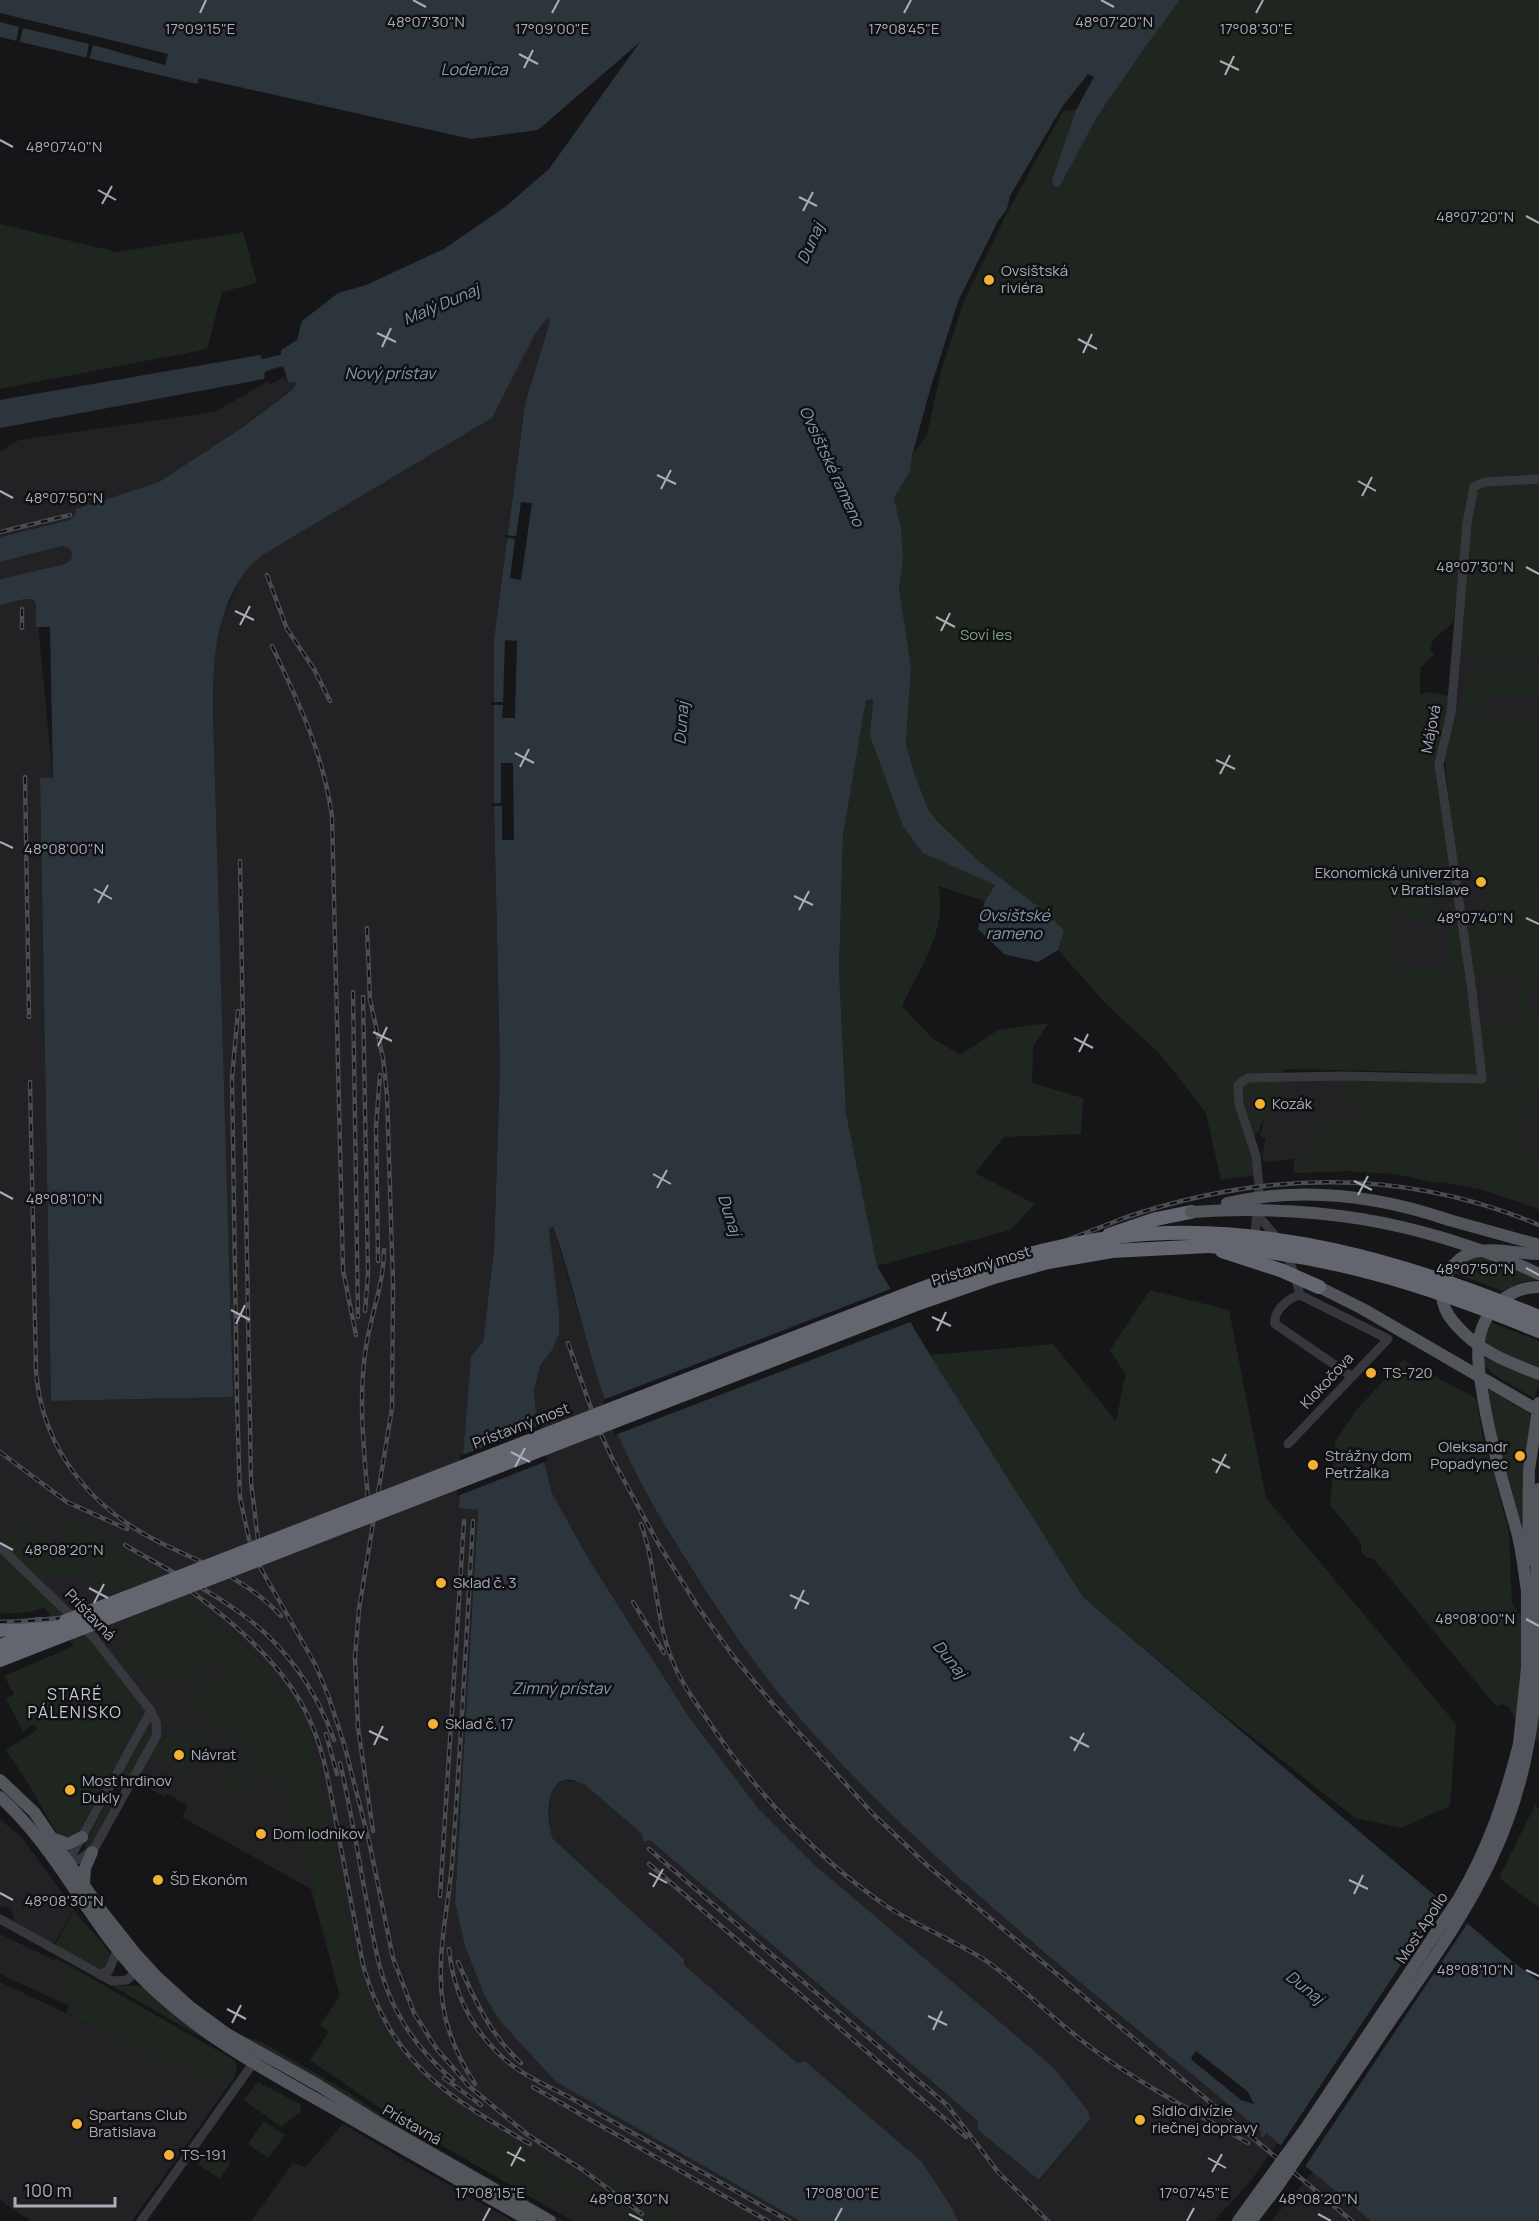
<svg xmlns="http://www.w3.org/2000/svg" width="1539" height="2221" viewBox="0 0 1539 2221" font-family="Manrope,sans-serif">
<style>
.built{fill:#222225}
.green{fill:#1e261f}
.water{fill:#2c353c}
.pier{fill:#161618}
.lines{fill:none;stroke-linecap:round;stroke-linejoin:round}
.river{stroke:#2c353c;stroke-width:12}
.minor{stroke:#37383d;stroke-width:9}
.major{stroke:#53555c;stroke-width:12}
.highway{stroke:#63666e;stroke-width:14}
.rail-casing{stroke:#4a4c52;stroke-width:4.5}
.rail{stroke:#111113;stroke-width:2;stroke-dasharray:7;stroke-linecap:butt}
.major-bridge{stroke:#53555c;stroke-width:12}
.highway-bridge{stroke:#63666e;stroke-width:14}
.ticks{fill:none;stroke:#a8adb8;stroke-width:2}
.poi-dot{fill:#f2b134;stroke:#111113;stroke-width:2}
.labels{text-anchor:middle;stroke-width:5;stroke-linejoin:round;paint-order:stroke}
.poi-label{font-size:15px;fill:#a8adb8;stroke:#111113;text-anchor:start}
.park-label{font-size:15px;fill:#7fa381;stroke:#111113}
.street-label{font-size:15px;fill:#a8adb8;stroke:#111113}
.water-label{font-size:16px;font-style:italic;fill:#7f9bb3;stroke:#111113}
.neighbourhood-label{font-size:16px;letter-spacing:1.5px;fill:#c9ccd4;stroke:#111113}
.ticks-label{font-size:15px;text-anchor:middle;fill:#a8adb8;stroke:#111113;stroke-width:5;stroke-linejoin:round;paint-order:stroke}
</style>
<rect width="100%" height="100%" fill="#161618"/>
<g class="built">
<polygon points="547,318 551,322 525,404 494,639 494,805 500,1068 494,1250 483,1342 471,1356 460,1508 478,1509 455,1903 465,1946 484,1995 499,2020 556,2082 800,2221 572,2221 392,2116 310,2060 329,2032 320,2025 340,1996 311,1889 182,1817 188,1806 167,1794 165,1797 138,1782 139,1779 107,1761 128,1713 45,1608 0,1569 0,605 25,599 33,599 36,605 53,778 40,779 51,1401 232,1397 213,712 213,660 221,620 242,575 261,556 492,418 535,334"/>
<polygon points="283,377 287,382 298,382 291,391 243,427 159,482 76,509 75,515 71,520 0,537 0,452 19,440 215,412 267,382 270,385"/>
<polygon points="63,546 69,548 72,553 71,560 65,564 0,579 0,562"/>
<polygon points="1539,558 1539,1209 1483,1190 1395,1174 1349,1171 1294,1173 1294,1159 1264,1162 1262,1154 1266,1138 1260,1136 1274,1082 1341,1079 1485,1083 1485,1076 1397,979 1386,901 1457,864 1444,756 1459,649"/>
<polygon points="553,1226 598,1378 619,1436 670,1535 720,1614 765,1675 810,1730 883,1806 988,1903 1262,2131 1261,2135 1263,2137 1266,2133 1278,2143 1249,2183 1214,2221 958,2221 951,2206 922,2162 805,2061 797,2063 683,1965 684,1959 553,1839 550,1832 549,1796 555,1786 563,1781 578,1781 585,1785 641,1833 644,1842 650,1840 978,2121 977,2129 1040,2180 1090,2119 818,1868 758,1808 689,1717 591,1563 552,1493 538,1438 534,1391 540,1366 552,1350 559,1311 549,1229"/>
<polygon points="0,1819 23,1839 74,1909 54,1944 15,1922 11,1909 4,1906 0,1907"/>
<polygon points="0,1934 50,1958 62,1966 67,1974 64,1979 61,1978 57,1987 74,1996 69,2006 0,1974"/>
<polygon points="0,1982 226,2089 132,2221 31,2221 0,2200"/>
<polygon points="343,2124 401,2158 513,2221 251,2221 293,2163 305,2167"/>
<polygon points="1313,2172 1371,2221 1271,2221"/>
</g>
<g class="green">
<polygon points="1180,0 1539,0 1539,657 1463,657 1459,649 1460,569 1453,623 1433,640 1430,650 1434,655 1420,668 1420,695 1429,692 1450,696 1445,727 1436,765 1457,914 1451,916 1445,914 1445,912 1450,910 1446,885 1441,885 1440,884 1430,887 1434,912 1439,911 1439,916 1436,919 1408,919 1405,916 1404,909 1400,909 1396,917 1389,917 1390,922 1396,922 1397,969 1466,970 1478,1072 1476,1077 1418,1072 1283,1069 1288,1093 1261,1124 1259,1132 1249,1138 1262,1174 1221,1180 1206,1113 1160,1054 1108,1006 1058,950 1063,930 1036,905 981,863 938,822 928,809 913,770 906,743 911,667 899,587 903,559 894,498 910,472 912,456 927,435 941,371 964,301 1006,215 1063,111 1076,110 1052,180 1060,186 1097,117 1146,46"/>
<polygon points="0,224 117,252 243,232 257,283 222,292 207,349 0,389"/>
<path d="M1479,664L1539,665V697H1486L1479,703L1475,712H1469L1462,706C1462,692 1468,672 1479,664Z"/>
<path d="M873,698L870,736L924,853L995,885L985,901L938,886C949,927 919,970 902,1006L932,1038L960,1055L998,1030L1049,1023L1033,1046L1032,1083L1083,1098L1081,1134L1004,1137L975,1173L1035,1204L1010,1230L877,1266L846,1113L839,971L843,836L866,700Z"/>
<path d="M1458,716H1529L1536,720L1538,727L1537,795H1508L1486,798L1487,800L1537,797L1539,981L1529,982V1013L1539,1014V1089C1521,1081 1505,1075 1485,1076L1478,1023L1519,1019L1520,973L1472,981L1464,916L1490,913L1486,887L1476,888L1473,867H1471L1470,863L1457,864L1444,756L1453,721Z"/>
<polygon points="1450,922 1459,924 1465,965 1450,965"/>
<polygon points="1341,1079 1505,1083 1539,1096 1513,1141 1539,1158 1539,1210 1517,1198 1465,1179 1437,1183 1395,1174 1349,1171 1294,1173 1325,1122 1340,1116 1368,1115 1354,1099 1341,1099"/>
<path d="M1483,1255L1538,1279L1522,1282L1503,1291L1453,1273C1462,1263 1470,1259 1483,1255Z"/>
<path d="M1150,1290L1229,1310L1266,1498L1456,1724L1450,1806L1401,1828L1355,1818L1214,1707L1083,1597L930,1355L1053,1344L1116,1421C1120,1405 1121,1390 1126,1375L1110,1350Z"/>
<polygon points="1489,1322 1539,1341 1539,1368 1501,1353 1483,1343"/>
<polygon points="1483,1357 1539,1380 1535,1399 1493,1374 1484,1365"/>
<polygon points="1403,1360 1476,1398 1484,1444 1487,1449 1509,1532 1512,1603 1518,1613 1539,1622 1539,1741 1514,1717 1509,1707 1502,1704 1496,1706 1373,1558 1367,1558 1361,1552 1361,1543 1330,1505 1335,1442 1357,1409"/>
<polygon points="1486,1388 1532,1415 1527,1443 1521,1524 1503,1470"/>
<path d="M61,1516L86,1525L140,1559L172,1582L242,1644L274,1676L293,1702L310,1739L360,1977L379,2027L412,2072L447,2104L639,2216L640,2209L602,2182L581,2163L683,2221H638L613,2207L603,2209L556,2181L543,2204L392,2116L310,2060L329,2032L320,2025L340,1996L293,1814L284,1809L287,1806L278,1788L281,1782L268,1775L265,1780L261,1777C256,1768 252,1754 245,1748C228,1731 194,1725 193,1697L198,1690L225,1673L216,1662C208,1668 197,1677 188,1679C165,1685 132,1679 119,1659L130,1628L110,1591L85,1576L71,1575L42,1580C30,1569 0,1549 0,1533L16,1537L21,1526L61,1544L67,1531Z"/>
<path d="M0,1556C54,1603 99,1646 139,1706L138,1724L76,1837L66,1838L58,1835L28,1783L6,1750L38,1729L34,1724L23,1731L6,1699L14,1694L4,1676L74,1646L45,1608L28,1612L0,1614Z"/>
<polygon points="147,1731 151,1736 123,1788 118,1790 115,1784 144,1732"/>
<polygon points="191,1731 198,1734 202,1739 187,1770 181,1771 155,1757 152,1751 165,1737"/>
<path d="M238,1753C255,1770 257,1776 245,1796L221,1781Z"/>
<polygon points="113,1794 117,1800 90,1848 87,1848 84,1846 84,1843 110,1796"/>
<polygon points="1535,1805 1539,1809 1539,1908 1499,1878"/>
<polygon points="74,1911 105,1946 112,1956 108,1967 100,1969 55,1945"/>
<path d="M56,1958L234,2060C241,2072 233,2079 226,2089L66,2013L73,1996L57,1988L61,1978L64,1979L67,1974L62,1970L61,1966L54,1962Z"/>
<path d="M105,1982C119,1987 133,1984 146,1988L222,2049Z"/>
<polygon points="249,2038 262,2042 349,2093 393,2123 564,2221 559,2221 382,2120 248,2039"/>
<polygon points="258,2082 300,2104 301,2112 281,2127 244,2100"/>
<polygon points="264,2121 285,2135 268,2158 248,2144"/>
<polygon points="210,2147 231,2162 220,2179 198,2164"/>
</g>
<g class="water">
<path d="M0,0H1180L1146,46L1097,117L1060,186L1056,187L1053,185L1052,180L1076,110L1094,77L1088,74L1062,107L1010,196L1007,209L998,221L959,299L931,386L912,456L910,472L894,498L901,529L903,559L899,587L911,667L906,743L913,770L928,809L938,822L981,863L1036,905L1064,930L1058,950L1038,962L1004,954L978,929L985,901L995,885L923,853L903,826L870,736L873,699L866,700L843,836L839,971L846,1113L877,1266L930,1355L1083,1597L1513,1962L1539,1981V2221H1371L1266,2133L1263,2138L1261,2135V2131C1107,2003 946,1880 811,1731C766,1681 727,1626 692,1569C665,1527 638,1481 618,1435C590,1367 577,1294 553,1226L549,1229L559,1311V1334L552,1350L540,1366L534,1391L538,1438L552,1493L591,1563L689,1717L758,1808L818,1868L1054,2068L1088,2111L1090,2119L1039,2180L977,2129L978,2121L650,1840L644,1842L641,1833L585,1785C546,1763 544,1815 553,1839L684,1959V1965L797,2063L805,2061L922,2162L951,2206L958,2221H800L556,2082L499,2020L484,1995L465,1946L455,1903L478,1510L459,1508L471,1356L483,1342L494,1250L500,1068L494,805V639L525,404L550,322L547,318L535,334L492,418L261,556C255,562 247,569 242,576C214,620 213,662 213,712L233,1397L51,1401L40,778H53L50,627H36V605L33,599H25L0,605V579L65,564L71,560L72,553L69,548L63,546L0,562V537L70,520L75,515L76,509L159,482L243,427L291,391L297,383L288,382L282,362L281,350L297,340L302,321L338,293L366,285L444,249L505,207L549,169L640,42L538,130L471,139L199,78L197,84L0,37Z"/>
<polygon points="260,355 262,359 269,358 272,369 265,372 264,379 0,428 0,400"/>
</g>
<g class="pier">
<polygon points="0,13 168,54 165,65 93,45 89,60 86,59 89,44 23,28 20,41 16,41 19,27 0,22"/>
<polygon points="521,502 532,503 521,580 510,578 515,539 505,537 505,535 516,536"/>
<polygon points="505,640 517,641 515,718 502,718 503,705 491,705 491,702 503,702"/>
<polygon points="501,763 513,763 514,840 502,840 502,806 491,806 491,804 501,803"/>
<polygon points="893,1288 913,1321 615,1435 603,1400"/>
<polygon points="540,1425 547,1461 457,1496 460,1456"/>
<polygon points="1444,1900 1469,1921 1304,2168 1279,2148"/>
<polygon points="1196,2051 1248,2092 1254,2104 1241,2100 1193,2061 1191,2058"/>
</g>
<g class="lines">
<polyline class="river" points="255,367 296,357"/>
<g class="minor">
<path d="M1257,1215C1283,1242 1291,1259 1300,1295L1388,1339L1288,1444"/>
<polyline points="1255,1236 1259,1186 1256,1156 1239,1104 1238,1085 1248,1078 1342,1076 1482,1079 1472,991 1439,764 1451,713 1467,523 1474,487 1484,482 1539,479"/>
<path d="M1300,1295C1288,1298 1273,1311 1275,1324L1351,1376"/>
<polyline points="0,1547 94,1638 151,1711 156,1722 157,1735 94,1849 80,1859 65,1863"/>
<polyline points="68,1862 151,1711"/>
<polyline points="0,1919 112,1981 127,1980 141,1967"/>
<polyline points="100,1975 109,1970 117,1951"/>
<polyline points="141,2221 256,2059"/>
</g>
<g class="major">
<polyline points="1449,1220 1539,1245"/>
<polyline points="1524,1267 1539,1274"/>
<path d="M1457,1326C1451,1319 1445,1312 1443,1302C1438,1281 1453,1258 1474,1252C1495,1247 1518,1254 1539,1254"/>
<polyline points="1528,1560 1529,1470 1539,1403"/>
<path d="M1527,1591C1524,1572 1522,1551 1517,1532C1504,1485 1489,1439 1482,1390C1479,1373 1476,1352 1480,1335C1483,1322 1491,1309 1501,1301C1513,1291 1524,1287 1539,1287"/>
<polyline points="1519,1744 1527,1668 1527,1584"/>
<polyline points="0,1780 34,1812 101,1910 135,1953 157,1977 189,2006 227,2034 318,2085 382,2125 550,2221"/>
<path d="M0,1797C60,1851 91,1929 149,1985C202,2036 266,2071 329,2106C396,2145 463,2183 530,2221"/>
<polyline points="54,1839 68,1844 82,1837"/>
<polyline points="84,1885 85,1868 92,1852"/>
<path d="M1374,2045C1414,1985 1460,1926 1491,1860C1520,1800 1534,1733 1537,1667C1539,1608 1533,1548 1539,1489"/>
</g>
<g class="highway">
<polyline points="1109,1235 1156,1219 1191,1212"/>
<polyline points="1048,1262 1112,1251 1208,1246"/>
<polyline points="0,1630 40,1624"/>
<polyline points="0,1646 66,1621"/>
<polyline points="0,1660 74,1631"/>
</g>
<g class="rail-casing">
<g id="rail">
<polyline points="0,532 70,515"/>
<polyline points="267,575 287,629 314,669 330,701"/>
<polyline points="22,609 22,628"/>
<path d="M272,646C299,703 323,753 332,816L343,1270L356,1335"/>
<polyline points="25,777 29,1017"/>
<polyline points="240,861 251,1482 258,1540"/>
<polyline points="367,928 370,1000 383,1058 387,1095 393,1284 392,1408 359,1609 355,1657 358,1727 373,1831"/>
<polyline points="353,992 358,1317"/>
<polyline points="363,997 368,1274 365,1311"/>
<polyline points="238,1011 232,1078 237,1400 240,1498 249,1539 260,1567 315,1664 328,1695 344,1744 369,1841 393,1958 414,2013 436,2048 469,2086 528,2135 553,2151"/>
<path d="M30,1082L36,1371C42,1449 91,1509 161,1543C204,1564 247,1579 281,1616"/>
<polyline points="378,1261 376,1126 380,1075"/>
<polyline points="568,1343 598,1428 613,1460 658,1543 698,1607 733,1656 772,1703 873,1814 929,1867 1352,2221"/>
<polyline points="0,1452 67,1502 127,1529"/>
<path d="M369,1511C365,1460 358,1405 365,1354C369,1319 384,1286 384,1250"/>
<path d="M473,1521C467,1631 461,1741 453,1852C450,1902 435,1954 443,2005C447,2034 459,2059 475,2084"/>
<path d="M641,1524C658,1571 654,1623 676,1669C684,1687 696,1703 707,1719C754,1790 815,1857 885,1905C919,1928 958,1941 992,1965C1028,1992 1060,2026 1097,2052C1144,2086 1198,2114 1248,2143"/>
<path d="M125,1545C161,1567 202,1585 236,1610C282,1641 316,1688 334,1740"/>
<path d="M192,1592C232,1621 274,1657 300,1701C323,1740 329,1783 337,1827C346,1873 354,1919 363,1965C391,2064 447,2096 530,2144"/>
<polyline points="633,1602 664,1653"/>
<path d="M0,1622C47,1621 92,1616 137,1602L1124,1218C1263,1171 1402,1167 1539,1225"/>
<polyline points="326,1734 337,1774"/>
<path d="M340,1763C351,1809 358,1856 367,1903C374,1941 379,1979 398,2013C411,2039 431,2061 453,2080"/>
<polyline points="649,1849 948,2106 998,2172 1048,2221"/>
<polyline points="649,1864 966,2137"/>
<polyline points="440,1896 464,1521"/>
<path d="M449,1949C453,1990 470,2026 499,2054C523,2078 557,2089 585,2106C653,2145 721,2183 789,2221"/>
<path d="M458,1962C474,1999 491,2036 521,2063"/>
<polyline points="444,2078 481,2105"/>
<polyline points="533,2087 768,2221"/>
<polyline points="548,2148 583,2170 642,2214"/>
</g>
</g>
<use href="#rail" class="rail"/>
<g class="major-bridge">
<path d="M1227,1203C1303,1186 1376,1195 1449,1220"/>
<path d="M1191,1212C1312,1204 1412,1220 1524,1267"/>
<polyline points="1319,1287 1363,1309 1539,1411"/>
<path d="M1457,1326C1480,1352 1508,1362 1539,1374"/>
<path d="M1238,2221L1305,2129L1459,1898C1488,1849 1505,1799 1519,1744"/>
<polyline points="1251,2221 1275,2190 1374,2045"/>
</g>
<g class="highway-bridge">
<path d="M1208,1246C1327,1253 1430,1286 1539,1331"/>
<polyline points="1222,1251 1283,1271 1319,1287"/>
<path d="M66,1621L910,1293C977,1268 1045,1246 1116,1237C1261,1219 1406,1262 1539,1317"/>
<polyline points="74,1631 914,1305 994,1277 1048,1262"/>
</g>
</g>
<path class="ticks" d="M413,0L426,7M1101,0L1114,7M200,13L206,0M552,13L559,0M904,13L911,0M1256,13L1263,0M519,54L538,64M1220,61L1239,70M524,68L533,50M1225,75L1234,56M0,140L13,147M98,190L116,200M799,197L817,206M102,204L112,186M803,211L813,192M1526,216L1539,223M377,333L396,342M1078,339L1097,349M382,347L391,328M1083,353L1092,334M657,475L676,484M1358,481L1376,491M661,489L671,470M0,491L13,498M1362,496L1372,477M1526,567L1539,574M235,611L254,620M936,617L955,627M240,625L250,606M941,631L950,613M515,753L534,763M1216,760L1235,769M520,767L529,749M1220,774L1230,755M0,842L13,848M94,889L112,899M794,896L813,905M98,903L108,885M799,910L809,891M1526,918L1539,924M373,1032L392,1041M1074,1038L1093,1048M378,1046L387,1027M1079,1052L1088,1034M653,1174L671,1184M1354,1181L1372,1190M657,1188L667,1170M0,1192L13,1199M1358,1195L1368,1176M1526,1268L1539,1275M231,1310L250,1320M932,1317L951,1326M236,1324L245,1305M937,1331L946,1312M511,1452L530,1462M1212,1459L1230,1468M515,1467L525,1448M1216,1473L1226,1454M0,1543L13,1550M89,1588L108,1598M790,1595L809,1604M94,1603L104,1584M795,1609L804,1590M1526,1619L1539,1626M369,1731L388,1740M1070,1737L1089,1747M374,1745L383,1726M1074,1751L1084,1733M649,1873L667,1883M1349,1880L1368,1889M653,1887L663,1869M0,1893L13,1900M1354,1894L1363,1875M1526,1970L1539,1976M227,2009L246,2019M928,2016L947,2025M232,2023L241,2005M933,2030L942,2011M507,2152L525,2161M1208,2158L1226,2168M511,2166L521,2147M1212,2172L1222,2154M629,2214L643,2221M1318,2214L1331,2221M483,2221L490,2208M835,2221L842,2208M1187,2221L1194,2208"/>
<g class="poi-dot">
<circle cx="989" cy="280" r="6"/>
<circle cx="1481" cy="882" r="6"/>
<circle cx="1260" cy="1104" r="6"/>
<circle cx="1371" cy="1373" r="6"/>
<circle cx="1520" cy="1456" r="6"/>
<circle cx="1313" cy="1465" r="6"/>
<circle cx="441" cy="1583" r="6"/>
<circle cx="433" cy="1724" r="6"/>
<circle cx="179" cy="1755" r="6"/>
<circle cx="70" cy="1790" r="6"/>
<circle cx="261" cy="1834" r="6"/>
<circle cx="158" cy="1880" r="6"/>
<circle cx="1140" cy="2120" r="6"/>
<circle cx="77" cy="2124" r="6"/>
<circle cx="169" cy="2155" r="6"/>
</g>
<g class="labels">
<g class="poi-label">
<text x="1001" y="276">Ovsištská<tspan x="1001" dy="17">riviéra</tspan></text>
<text x="1469" y="878" text-anchor="end">Ekonomická univerzita<tspan x="1469" dy="17">v Bratislave</tspan></text>
<text x="1272" y="1109">Kozák</text>
<text x="1383" y="1378">TS-720</text>
<text x="1508" y="1452" text-anchor="end">Oleksandr<tspan x="1508" dy="17">Popadynec</tspan></text>
<text x="1325" y="1461">Strážny dom<tspan x="1325" dy="17">Petržalka</tspan></text>
<text x="453" y="1588">Sklad č. 3</text>
<text x="445" y="1729">Sklad č. 17</text>
<text x="191" y="1760">Návrat</text>
<text x="82" y="1786">Most hrdinov<tspan x="82" dy="17">Dukly</tspan></text>
<text x="273" y="1839">Dom lodníkov</text>
<text x="170" y="1885">ŠD Ekonóm</text>
<text x="1152" y="2116">Sídlo divízie<tspan x="1152" dy="17">riečnej dopravy</tspan></text>
<text x="89" y="2120">Spartans Club<tspan x="89" dy="17">Bratislava</tspan></text>
<text x="181" y="2160">TS-191</text>
</g>
<g class="park-label">
<text x="986" y="640">Soví les</text>
</g>
<g class="street-label">
<text transform="translate(1431 729) rotate(-79)" y="5">Májová</text>
<text transform="translate(981 1266) rotate(-17)" y="5">Prístavný most</text>
<text transform="translate(1327 1381) rotate(-47)" y="5">Klokočova</text>
<text transform="translate(521 1426) rotate(-21)" y="5">Prístavný most</text>
<text transform="translate(90 1615) rotate(46)" y="5">Prístavná</text>
<text transform="translate(1422 1928) rotate(-57)" y="5">Most Apollo</text>
<text transform="translate(412 2125) rotate(30)" y="5">Prístavná</text>
</g>
<g class="water-label">
<text x="474" y="75">Lodenica</text>
<text transform="translate(810 243) rotate(-66)" y="6">Dunaj</text>
<text transform="translate(441 304) rotate(-23)" y="6">Malý Dunaj</text>
<text x="390" y="379">Nový prístav</text>
<text transform="translate(832 466) rotate(65)" y="6">Ovsištské rameno</text>
<text transform="translate(681 723) rotate(-86)" y="6">Dunaj</text>
<text x="1014" y="921">Ovsištské<tspan x="1014" dy="18">rameno</tspan></text>
<text transform="translate(730 1215) rotate(72)" y="6">Dunaj</text>
<text transform="translate(950 1659) rotate(51)" y="6">Dunaj</text>
<text x="561" y="1694">Zimný prístav</text>
<text transform="translate(1305 1987) rotate(38)" y="6">Dunaj</text>
</g>
<g class="neighbourhood-label">
<text x="75" y="1700">STARÉ<tspan x="75" dy="18">PÁLENISKO</tspan></text>
</g>
</g>
<g class="ticks-label">
<text x="1114" y="27">48°07'20"N</text>
<text x="426" y="27">48°07'30"N</text>
<text x="200" y="34">17°09'15"E</text>
<text x="552" y="34">17°09'00"E</text>
<text x="904" y="34">17°08'45"E</text>
<text x="1256" y="34">17°08'30"E</text>
<text x="64" y="152">48°07'40"N</text>
<text x="1475" y="222">48°07'20"N</text>
<text x="64" y="503">48°07'50"N</text>
<text x="1475" y="572">48°07'30"N</text>
<text x="64" y="854">48°08'00"N</text>
<text x="1475" y="923">48°07'40"N</text>
<text x="64" y="1204">48°08'10"N</text>
<text x="1475" y="1274">48°07'50"N</text>
<text x="64" y="1555">48°08'20"N</text>
<text x="1475" y="1624">48°08'00"N</text>
<text x="64" y="1906">48°08'30"N</text>
<text x="1475" y="1975">48°08'10"N</text>
<text x="490" y="2198">17°08'15"E</text>
<text x="842" y="2198">17°08'00"E</text>
<text x="1194" y="2198">17°07'45"E</text>
<text x="629" y="2204">48°08'30"N</text>
<text x="1318" y="2204">48°08'20"N</text>
</g>
<path d="M15 2197v9h100v-9" fill="none" stroke="#a8adb8" stroke-width="3"/>
<text x="24" y="2197" font-size="18" fill="#a8adb8" stroke="#111113" stroke-width="4.5" paint-order="stroke">100 m</text>
</svg>
